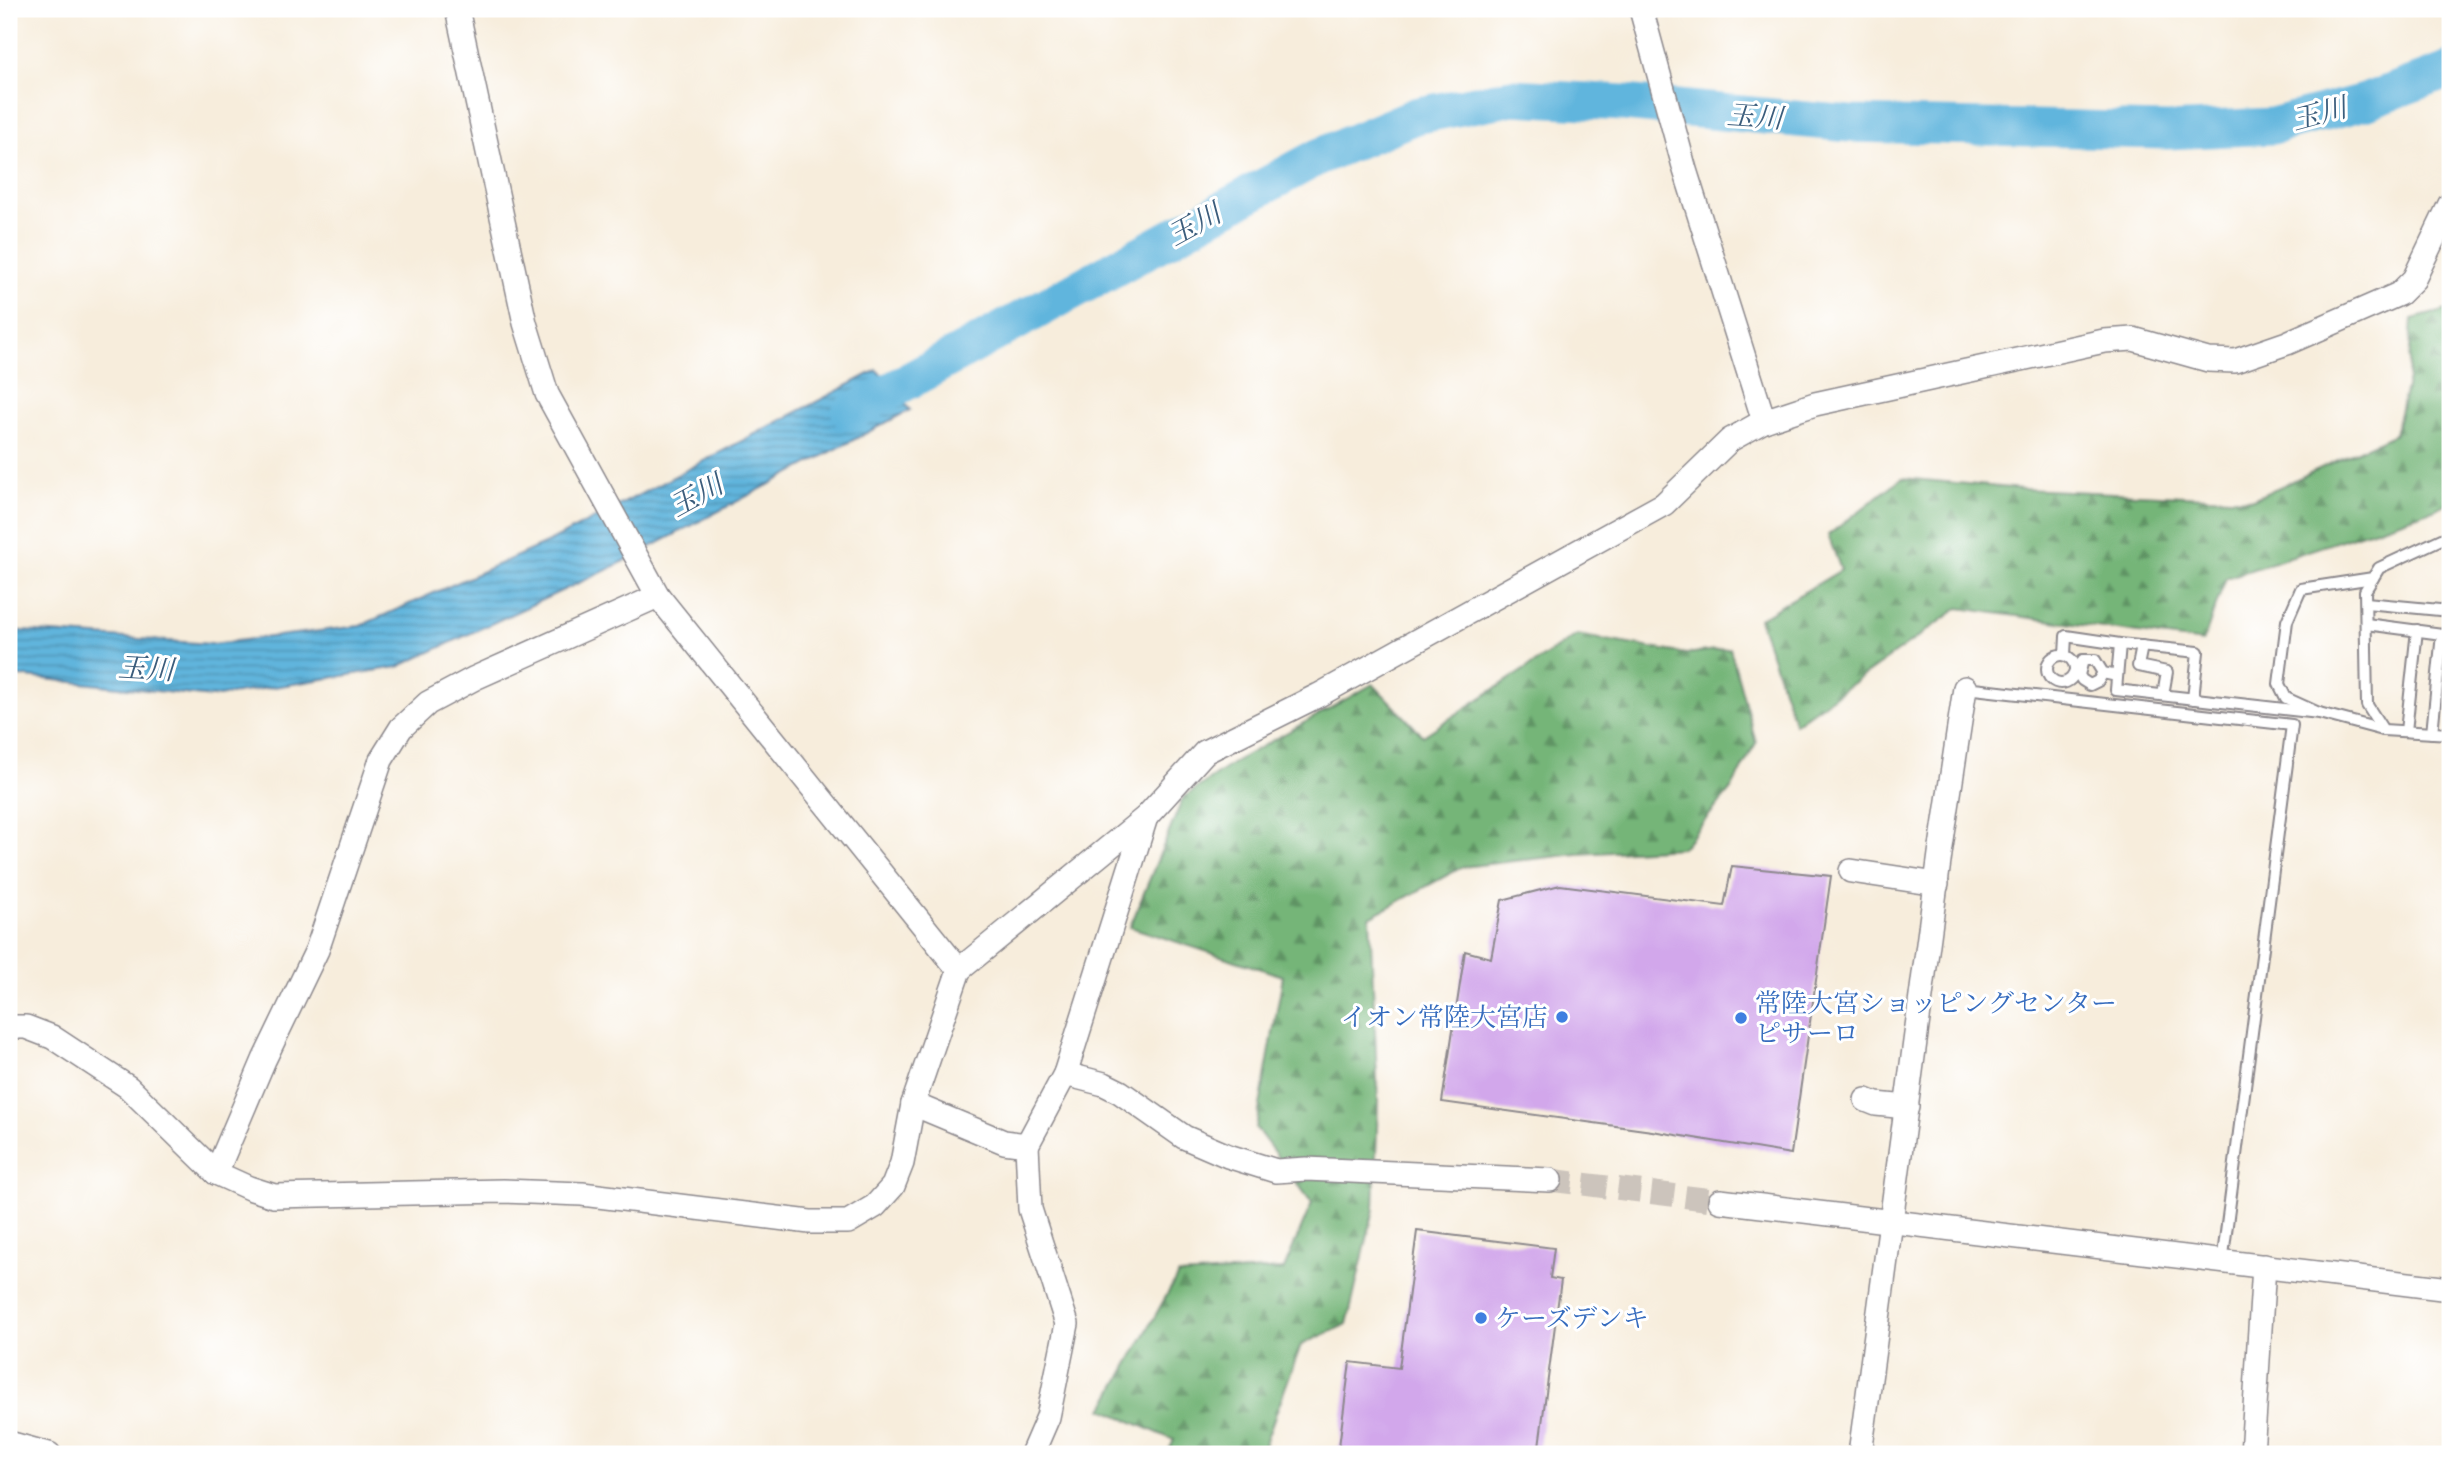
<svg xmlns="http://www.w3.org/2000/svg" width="2459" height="1463" viewBox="0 0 2459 1463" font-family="'Sorts Mill Goudy','Noto Serif JP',serif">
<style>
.forest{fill:url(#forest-firs);stroke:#4b6c5a;stroke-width:2}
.water{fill:url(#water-rules);stroke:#426c8c;stroke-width:2}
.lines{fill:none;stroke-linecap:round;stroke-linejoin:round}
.river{stroke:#61b5dd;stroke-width:37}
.building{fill:#d2a7eb}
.minor-tunnel{stroke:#ccc4bc;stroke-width:23;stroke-dasharray:23 11;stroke-linecap:butt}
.service-casing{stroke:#8c888c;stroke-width:14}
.minor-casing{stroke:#8c888c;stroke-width:26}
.service{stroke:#fff;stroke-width:10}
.minor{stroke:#fff;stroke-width:23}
.shop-dot{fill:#3f7fe0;stroke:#fff;stroke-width:2.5}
.labels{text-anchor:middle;stroke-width:6;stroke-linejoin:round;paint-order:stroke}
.shop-label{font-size:26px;fill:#366cbe;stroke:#fff;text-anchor:start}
.water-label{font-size:28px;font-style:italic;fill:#3b5d7c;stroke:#fff}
</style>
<defs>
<pattern id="forest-firs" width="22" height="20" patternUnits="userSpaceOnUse" patternTransform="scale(1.75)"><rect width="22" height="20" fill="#74b578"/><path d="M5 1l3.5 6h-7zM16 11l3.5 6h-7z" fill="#5f9364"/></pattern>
<pattern id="water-rules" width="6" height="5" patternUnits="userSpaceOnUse" patternTransform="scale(1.75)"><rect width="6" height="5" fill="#61b5dd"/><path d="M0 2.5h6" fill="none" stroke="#5093b4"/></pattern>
</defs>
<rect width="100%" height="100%" fill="#fff"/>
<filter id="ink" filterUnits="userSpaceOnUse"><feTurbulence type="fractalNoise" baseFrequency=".0143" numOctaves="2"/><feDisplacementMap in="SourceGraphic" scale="14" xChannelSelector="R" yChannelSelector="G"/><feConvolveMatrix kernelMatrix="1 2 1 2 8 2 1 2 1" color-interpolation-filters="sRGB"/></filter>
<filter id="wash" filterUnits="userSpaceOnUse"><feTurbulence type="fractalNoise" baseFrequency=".00686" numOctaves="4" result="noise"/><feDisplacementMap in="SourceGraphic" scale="28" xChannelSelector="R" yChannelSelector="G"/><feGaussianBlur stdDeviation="1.57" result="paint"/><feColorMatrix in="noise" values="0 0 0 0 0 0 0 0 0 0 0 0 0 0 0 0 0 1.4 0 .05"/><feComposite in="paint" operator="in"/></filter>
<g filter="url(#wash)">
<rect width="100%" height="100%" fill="#f7eddc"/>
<g class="forest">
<polygon points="2450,309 2450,502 2436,509 2226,578 2203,642 1959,608 1795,724 1759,619 1841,570 1828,535 1902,478 2022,489 2253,499 2395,434 2408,379 2412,319"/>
<polygon points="1577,635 1686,654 1730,648 1756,743 1731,789 1682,848 1577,854 1462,867 1370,917 1378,1101 1374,1209 1347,1324 1301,1345 1261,1454 1167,1454 1174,1440 1103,1409 1178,1275 1284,1269 1312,1203 1256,1128 1283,976 1130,927 1183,798 1236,761 1373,684 1423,736"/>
</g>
<g class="water">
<polygon points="2450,64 2450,75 2367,106 2363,96"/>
<polygon points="877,370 910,410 613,567 398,667 212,697 9,675 9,630 212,644 360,626 553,540"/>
</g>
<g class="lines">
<polyline class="river" points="850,413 1318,157 1415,116 1512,97 1624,103 1850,124 2168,131 2272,126 2364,102 2450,70"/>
</g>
<g id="blocks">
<g class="building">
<polygon points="1732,866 1831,876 1791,1154 1652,1131 1442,1102 1465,951 1491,958 1502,900 1560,885 1724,906"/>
<polygon points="1417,1231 1554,1248 1550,1278 1561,1280 1538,1454 1338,1454 1350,1362 1399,1368"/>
</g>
</g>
</g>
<g filter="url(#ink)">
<use href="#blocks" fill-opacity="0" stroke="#8c888c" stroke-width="2"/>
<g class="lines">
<polyline class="minor-tunnel" points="1550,1180 1720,1201"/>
<g class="service-casing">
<g id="service">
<polyline points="2450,535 2379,568 2365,591 2367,705 2383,730 2450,734"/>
<polyline points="2373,578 2301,589 2287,621 2279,684 2286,698 2319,713 2383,730"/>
<polyline points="2366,603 2450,611"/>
<polyline points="2366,624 2450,635"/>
<polyline points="2142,646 2138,666 2167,672 2163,695"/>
<polyline points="2065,655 2066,636 2120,644"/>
<circle cx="2061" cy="669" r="14"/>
<polyline points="2103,673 2095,660 2083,660 2079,675 2082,680 2090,685 2098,681 2103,673 2117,676"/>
<polyline points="1965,688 2292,725 2222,1263"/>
<polyline points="2193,699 2198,652 2120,644 2116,690 2319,713"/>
<polyline points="2406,731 2417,630"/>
<polyline points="2432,733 2442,634"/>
</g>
</g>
<g class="minor-casing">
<g id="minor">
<polyline points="457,9 525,323 547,394 658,596 959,970"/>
<polyline points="1641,9 1685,170 1764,421"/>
<polyline points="1851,871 1937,884"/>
<polyline points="9,1027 26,1027 52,1037 128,1087 216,1173 249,1188 274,1196 503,1191 582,1194 810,1222 848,1222 875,1206 893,1186 902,1163 913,1104 959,970 1146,817 1205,752 1319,695 1664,504 1730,440 1764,421 1815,404 2104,341 2133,339 2208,360 2235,361 2287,343 2399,294 2414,279 2450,204"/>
<polyline points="1065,1074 1104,1084 1120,1092 1184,1137 1228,1156 1276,1171 1306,1169 1550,1180"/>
<polyline points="1866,1100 1876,1104 1907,1107"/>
<polyline points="913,1104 1004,1142 1027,1145 1065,1074 1146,817"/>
<polyline points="1027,1145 1030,1209 1067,1324 1048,1417 1032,1454"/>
<polyline points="216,1173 264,1060 317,950 381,760 401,728 428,703 475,678 658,596"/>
<polyline points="1720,1201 2450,1289"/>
<polyline points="9,1443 49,1454"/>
<polyline points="1860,1454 1940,854 1965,688"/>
<polyline points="2252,1454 2264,1266"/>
</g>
</g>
<use href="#service" class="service"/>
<use href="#minor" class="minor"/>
</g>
</g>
<g class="shop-dot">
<circle cx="1562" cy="1017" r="7"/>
<circle cx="1741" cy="1018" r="7"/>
<circle cx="1481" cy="1318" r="7"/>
</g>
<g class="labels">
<g class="shop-label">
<text x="1755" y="1012">常陸大宮ショッピングセンター<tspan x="1755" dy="30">ピサーロ</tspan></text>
<text x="1548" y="1026" text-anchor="end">イオン常陸大宮店</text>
<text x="1495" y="1327">ケーズデンキ</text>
</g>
<g class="water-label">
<text transform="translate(2319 113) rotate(-15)" y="10">玉川</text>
<text transform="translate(1755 116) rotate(4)" y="10">玉川</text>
<text transform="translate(1194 224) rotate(-29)" y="10">玉川</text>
<text transform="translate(696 495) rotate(-29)" y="10">玉川</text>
<text transform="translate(146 668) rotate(3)" y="10">玉川</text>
</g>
</g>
<rect width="2459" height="1463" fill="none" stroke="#fff" stroke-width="35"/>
</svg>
